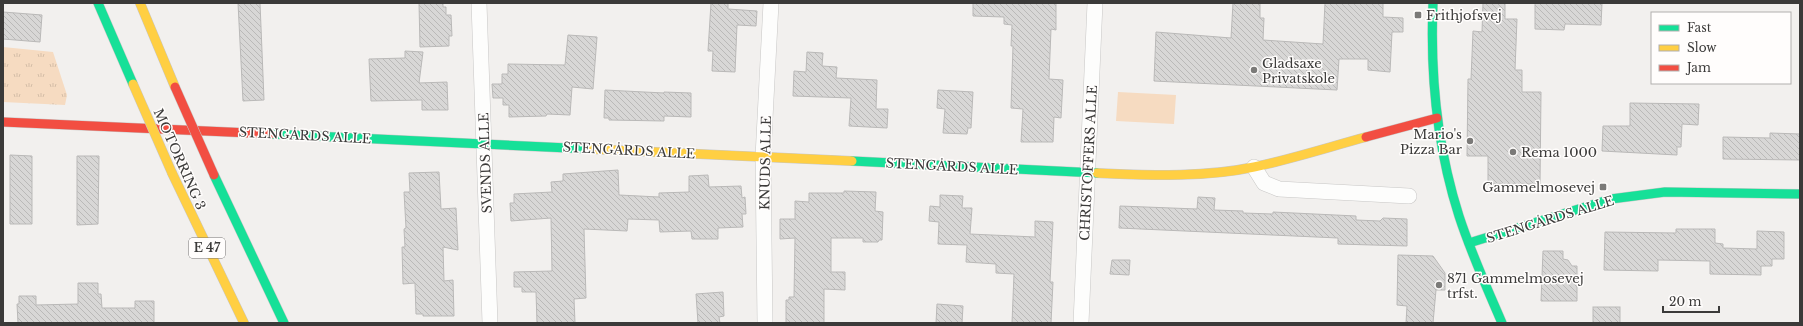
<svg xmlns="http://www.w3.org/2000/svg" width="1803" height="326" viewBox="0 0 1803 326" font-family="'Libre Baskerville',serif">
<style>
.park{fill:url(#park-tufts)}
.garden{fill:#f6dbc1}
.building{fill:url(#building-back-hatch);stroke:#bab9b8}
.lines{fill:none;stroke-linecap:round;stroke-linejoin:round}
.street-casing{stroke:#c8c7c6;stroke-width:16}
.fast-casing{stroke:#c8c7c6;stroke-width:10}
.slow-casing{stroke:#c8c7c6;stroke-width:10}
.jam-casing{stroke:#c8c7c6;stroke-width:10}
.street{stroke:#fdfdfc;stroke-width:15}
.fast{stroke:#16e098;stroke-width:9}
.slow{stroke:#ffcf43;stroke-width:9}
.jam{stroke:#f24e42;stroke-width:9}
.slow-bridge-casing{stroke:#c8c7c6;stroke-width:10;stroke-linecap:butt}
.jam-bridge-casing{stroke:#c8c7c6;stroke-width:10;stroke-linecap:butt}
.slow-bridge{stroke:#ffcf43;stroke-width:9}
.jam-bridge{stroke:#f24e42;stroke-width:9}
.poi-dot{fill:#7b7a78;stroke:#fffdfc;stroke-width:1.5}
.labels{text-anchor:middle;stroke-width:3;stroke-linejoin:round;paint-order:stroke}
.shield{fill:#fffdfc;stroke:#767474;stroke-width:1}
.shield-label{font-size:12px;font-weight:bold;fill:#3b3a39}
.poi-label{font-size:13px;fill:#3b3a39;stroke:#fffdfc;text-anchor:start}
.street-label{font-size:13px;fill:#3b3a39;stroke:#fffdfc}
</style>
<defs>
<pattern id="park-tufts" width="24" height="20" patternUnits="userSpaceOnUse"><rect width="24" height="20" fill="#f6dbc1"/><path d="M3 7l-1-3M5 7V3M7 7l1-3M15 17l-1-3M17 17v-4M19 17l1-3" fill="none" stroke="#d4bda7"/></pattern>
<pattern id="building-back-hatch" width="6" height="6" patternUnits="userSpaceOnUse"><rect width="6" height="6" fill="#d8d7d6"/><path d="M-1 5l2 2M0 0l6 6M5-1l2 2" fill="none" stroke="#bab9b8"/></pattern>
</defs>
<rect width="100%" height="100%" fill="#f2f0ee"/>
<polygon class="park" points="3,47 53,52 67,95 65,105 3,102"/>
<polygon class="garden" points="1118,92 1176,95 1174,124 1116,121"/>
<g class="building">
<polygon points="238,3 260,3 264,100 243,101"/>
<polygon points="419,3 443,3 443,7 446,7 446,15 451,15 452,36 449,36 449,46 420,47"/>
<polygon points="711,3 728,3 728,9 757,11 756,26 737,25 735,72 712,71 713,51 708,51"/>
<polygon points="973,3 1056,3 1056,30 1051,29 1049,79 1063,80 1061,118 1054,117 1053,142 1021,142 1023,109 1011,108 1013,46 1011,46 1012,25 1004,24 1004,17 973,16"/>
<polygon points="1233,3 1260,3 1260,18 1264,18 1263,40 1323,44 1325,3 1383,3 1383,17 1403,18 1403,32 1392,32 1390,72 1368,70 1368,59 1339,59 1337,90 1154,81 1156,32 1231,38"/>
<polygon points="1483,3 1505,3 1505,19 1517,19 1515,70 1522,70 1522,92 1541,92 1540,184 1488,184 1488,156 1467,156 1468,79 1471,79 1473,31 1482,32"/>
<polygon points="1535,3 1602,3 1601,25 1565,24 1564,30 1535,29"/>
<polygon points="3,12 42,15 40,42 3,39"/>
<polygon points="568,35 597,37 593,89 572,87 570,115 547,114 546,116 509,117 509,105 503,105 503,98 493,98 492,84 502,84 502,74 508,74 508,64 565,65"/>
<polygon points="405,51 423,52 419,83 447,82 448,110 422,110 422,100 371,101 369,59 405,58"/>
<polygon points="807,52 823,53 822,66 837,67 836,78 877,80 876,109 888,109 887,128 849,126 851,98 793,96 794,71 806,72"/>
<polygon points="605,90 664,93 664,92 691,93 691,117 664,116 664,121 609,120 609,118 604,118"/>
<polygon points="938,90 973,92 971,128 968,128 967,134 943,133 945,109 937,108"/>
<polygon points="1630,103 1699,104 1698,125 1682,124 1681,147 1677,147 1677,155 1602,151 1603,126 1630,126"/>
<polygon points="1770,133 1800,134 1800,160 1723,159 1723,137 1770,138"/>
<polygon points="10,155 32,156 32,224 10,224"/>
<polygon points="77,156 99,156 98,224 77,225"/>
<polygon points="618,170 619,195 659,197 659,193 689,192 689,176 708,175 709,187 741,186 742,198 745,197 746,214 742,214 743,227 718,228 718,239 692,239 691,231 660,232 659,220 628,219 627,231 584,229 586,298 574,299 575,323 537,323 536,292 522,292 522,287 514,287 514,272 552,271 551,218 511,221 510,203 514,203 514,194 552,192 551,182 563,181 563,174"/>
<polygon points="439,172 441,209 456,208 458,250 443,247 444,281 453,280 454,316 423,316 423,314 416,314 415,283 403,284 402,247 405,247 404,229 406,228 404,192 410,192 409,173"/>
<polygon points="844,191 876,192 875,211 883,212 882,240 879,240 878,242 863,242 863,238 831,238 831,272 845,272 845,290 824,289 824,323 786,323 786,300 789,300 789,297 794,297 795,238 780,239 780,219 795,219 795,201 809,202 809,193 844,193"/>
<polygon points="940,195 963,196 962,208 972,208 970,234 1035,237 1035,221 1053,222 1050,282 1053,282 1051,323 1012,323 1014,274 996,273 996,264 966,262 967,245 938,244 939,222 929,221 930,206 940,207"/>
<polygon points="1198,197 1215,198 1214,210 1243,211 1243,213 1273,214 1273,212 1356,216 1356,220 1380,221 1383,218 1407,219 1407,246 1338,244 1338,238 1119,228 1120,206 1197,209"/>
<polygon points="1676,229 1715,229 1715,243 1723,244 1723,248 1757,249 1757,231 1784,232 1784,259 1772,259 1772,266 1761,266 1761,275 1710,274 1710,261 1658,260 1658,271 1604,270 1605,232 1676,233"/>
<polygon points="1543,251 1563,251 1563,259 1568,260 1572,266 1577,266 1577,301 1541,301"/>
<polygon points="1398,255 1433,256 1445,273 1445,290 1436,290 1433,323 1406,323 1407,306 1397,305"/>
<polygon points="1112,260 1130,260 1129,275 1110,274"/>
<polygon points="78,283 98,283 98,294 101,294 102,308 135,308 135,301 154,301 154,323 18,323 17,304 19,304 19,296 36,296 36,305 78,304"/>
<polygon points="723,292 724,316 719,317 720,323 698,323 696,294"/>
<polygon points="937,304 963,306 962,323 936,323"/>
<rect x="1593" y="307" width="27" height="16"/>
</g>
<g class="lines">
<g class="street-casing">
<g id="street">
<polyline points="479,3 490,323"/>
<polyline points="1254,167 1264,183 1279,189 1409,196"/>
<polyline points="765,323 763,157 771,3"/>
<polyline points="1081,323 1095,3"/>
</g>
</g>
<g class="fast-casing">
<g id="fast">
<polyline points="98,3 133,84"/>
<path d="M1433,3C1430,75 1437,147 1459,216C1471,253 1487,288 1502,323"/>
<polyline points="271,134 590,149"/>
<polyline points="852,161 1097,173"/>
<polyline points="214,175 284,323"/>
<polyline points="1469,243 1611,199 1665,192 1800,194"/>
</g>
</g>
<g class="slow-casing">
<g id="slow">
<polyline points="140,3 175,87"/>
<polyline points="590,149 852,161"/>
<polyline points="172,173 244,323"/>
<path d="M1097,173C1149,175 1202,178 1254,167C1292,159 1329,147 1366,137"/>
</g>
</g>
<g class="jam-casing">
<g id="jam">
<polyline points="3,122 271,134"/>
<polyline points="1366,137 1437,118"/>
</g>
</g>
<use href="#street" class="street"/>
<use href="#fast" class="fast"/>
<use href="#slow" class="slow"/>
<use href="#jam" class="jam"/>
<g class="slow-bridge-casing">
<polyline id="slow-bridge" points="133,84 172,173"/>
</g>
<g class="jam-bridge-casing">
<polyline id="jam-bridge" points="175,87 214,175"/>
</g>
<use href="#slow-bridge" class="slow-bridge"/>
<use href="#jam-bridge" class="jam-bridge"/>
</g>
<g class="poi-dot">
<rect x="1414" y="11" width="8" height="8" rx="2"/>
<circle cx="1254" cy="70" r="4"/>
<circle cx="1470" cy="141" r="4"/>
<circle cx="1513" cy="152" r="4"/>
<rect x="1599" y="183" width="8" height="8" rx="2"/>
<circle cx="1439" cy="285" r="4"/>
</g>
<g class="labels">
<rect class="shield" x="189" y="238" width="36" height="20" rx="3"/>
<g class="shield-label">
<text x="207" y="252">E 47</text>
</g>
<g class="poi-label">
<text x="1426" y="20">Frithjofsvej</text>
<text x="1262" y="68">Gladsaxe<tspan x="1262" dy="15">Privatskole</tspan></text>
<text x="1462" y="139" text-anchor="end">Mario's<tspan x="1462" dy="15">Pizza Bar</tspan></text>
<text x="1521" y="157">Rema 1000</text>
<text x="1595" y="192" text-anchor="end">Gammelmosevej</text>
<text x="1447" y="283">871 Gammelmosevej<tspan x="1447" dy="15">trfst.</tspan></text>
</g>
<g class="street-label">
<text transform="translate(305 135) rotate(3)" y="5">STENGÅRDS ALLE</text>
<text transform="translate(629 150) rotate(3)" y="5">STENGÅRDS ALLE</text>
<text transform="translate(180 159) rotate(66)" y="5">MOTORRING 3</text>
<text transform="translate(485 163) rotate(-92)" y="5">SVENDS ALLE</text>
<text transform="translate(765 163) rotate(-89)" y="5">KNUDS ALLE</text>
<text transform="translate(1088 163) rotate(-87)" y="5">CHRISTOFFERS ALLE</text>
<text transform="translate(952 166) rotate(3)" y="5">STENGÅRDS ALLE</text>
<text transform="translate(1550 219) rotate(-17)" y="5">STENGÅRDS ALLE</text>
</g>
</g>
<rect width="1803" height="326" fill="none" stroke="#3b3a39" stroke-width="8"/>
<rect x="1651" y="12" width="140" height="72" fill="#fffdfc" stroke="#b1afae"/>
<rect x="1659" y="25" width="20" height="6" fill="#16e098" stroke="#b1afae"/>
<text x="1687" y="32" font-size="12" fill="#3b3a39">Fast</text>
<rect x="1659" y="45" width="20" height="6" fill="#ffcf43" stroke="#b1afae"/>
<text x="1687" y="52" font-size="12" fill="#3b3a39">Slow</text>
<rect x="1659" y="65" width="20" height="6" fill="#f24e42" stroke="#b1afae"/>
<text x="1687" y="72" font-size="12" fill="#3b3a39">Jam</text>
<path d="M1663 306v6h56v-6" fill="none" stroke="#3b3a39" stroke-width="2"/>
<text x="1669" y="306" font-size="12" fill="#3b3a39" stroke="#fffdfc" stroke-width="3" paint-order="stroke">20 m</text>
</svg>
